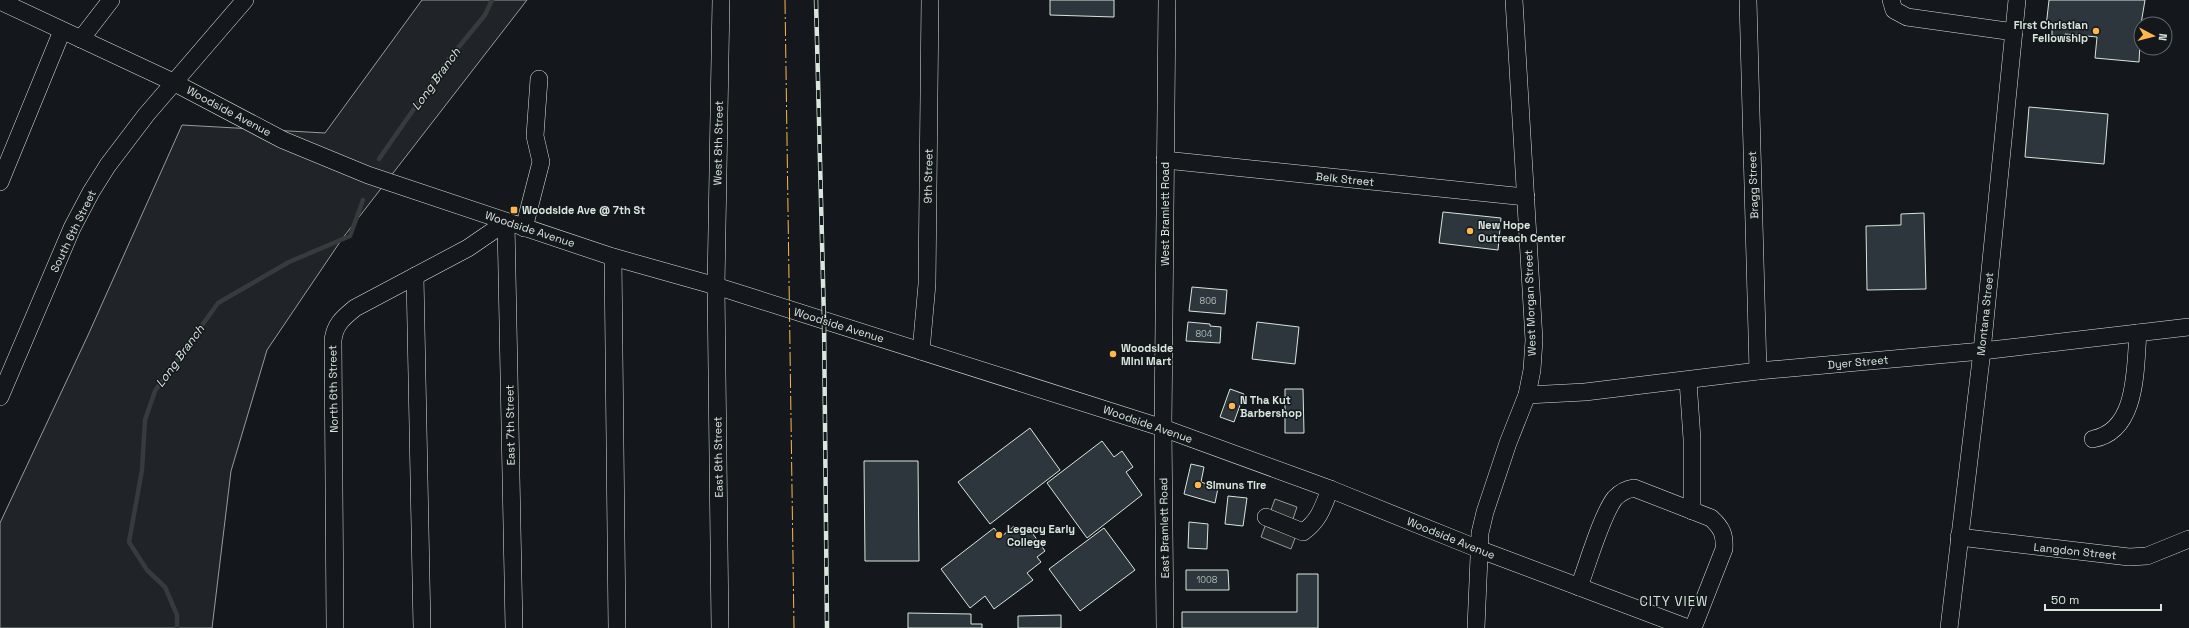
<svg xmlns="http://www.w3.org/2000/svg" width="2189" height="628" viewBox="0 0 2189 628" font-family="'Space Grotesk',sans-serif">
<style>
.green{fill:#202428;stroke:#939e99}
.parking{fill:#24282b;stroke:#939e99}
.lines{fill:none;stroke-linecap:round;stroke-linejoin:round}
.stream{stroke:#363b3e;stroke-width:4.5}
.building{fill:#2c363c;stroke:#d8e6dc}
.minor-casing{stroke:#d8e6dc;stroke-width:18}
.minor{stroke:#14181c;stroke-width:17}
.rail-casing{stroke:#d8e6dc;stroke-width:4.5}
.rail{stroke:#14181c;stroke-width:3;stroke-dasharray:9;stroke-linecap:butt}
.power{stroke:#ffb74d;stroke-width:1;stroke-dasharray:14 3 2 3;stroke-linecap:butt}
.poi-dot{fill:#ffb74d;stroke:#14181c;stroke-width:1.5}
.labels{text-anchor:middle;stroke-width:3;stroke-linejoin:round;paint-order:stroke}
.number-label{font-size:9px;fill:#adbab4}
.poi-label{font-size:11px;font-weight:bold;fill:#d8e6dc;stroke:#14181c;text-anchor:start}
.street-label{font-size:11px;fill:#d8e6dc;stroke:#14181c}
.water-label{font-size:12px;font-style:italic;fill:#d8e6dc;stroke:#14181c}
.quarter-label{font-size:13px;letter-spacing:1px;fill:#d8e6dc;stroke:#14181c}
</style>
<rect width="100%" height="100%" fill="#14181c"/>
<polygon class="green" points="422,0 527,0 342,239 267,350 231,471 212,628 0,628 0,523 89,333 182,125 325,133"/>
<polygon class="parking" points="1275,499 1297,507 1293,519 1301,522 1291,549 1261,537"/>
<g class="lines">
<g class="stream">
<polyline points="379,159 448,60 485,15 492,0"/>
<polyline points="177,628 177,615 165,587 147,570 129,542 142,470 145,420 155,391 218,303 289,262 350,236 363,200"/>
</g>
</g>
<g class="building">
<polygon points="1050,0 1114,0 1114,17 1050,15"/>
<polygon points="2049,0 2145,0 2141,24 2139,62 2095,58 2097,37 2065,34 2065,37 2052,35 2052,28 2046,27"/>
<polygon points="2029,107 2108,114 2104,164 2025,157"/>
<polygon points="1443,212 1501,218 1498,250 1439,243"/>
<polygon points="1924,213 1926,289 1867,290 1866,226 1901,225 1901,214"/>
<polygon points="1192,287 1227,290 1225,314 1189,311"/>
<polygon points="1188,322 1210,324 1210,326 1221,327 1220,343 1186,341"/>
<polygon points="1257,322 1299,327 1295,364 1252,359"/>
<polygon points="1230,389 1244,394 1234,422 1220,417"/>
<polygon points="1285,389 1303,389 1304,433 1285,433"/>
<polygon points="1030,428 1060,470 990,524 958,482"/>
<polygon points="1102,441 1114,457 1122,451 1133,467 1126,472 1142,495 1087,538 1047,483"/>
<polygon points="864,461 918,461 919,561 865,561"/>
<polygon points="1191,464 1204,467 1201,482 1218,488 1215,503 1184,494"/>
<polygon points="1228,496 1247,498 1243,526 1225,524"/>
<polygon points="1189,522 1208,524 1207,549 1188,548"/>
<polygon points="1014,526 1020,533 1028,527 1045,551 1037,557 1041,562 1027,573 1033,580 994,609 985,596 970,608 941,569 994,528 1001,537"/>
<polygon points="1104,528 1135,570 1080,611 1049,569"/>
<polygon points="1186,570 1228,570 1229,590 1186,590"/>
<polygon points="1297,574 1318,574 1318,628 1182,628 1182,612 1297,612"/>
<polygon points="908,613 971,614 971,624 982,624 982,628 908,628"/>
<polygon points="1061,615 1061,628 1018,628 1018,616"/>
</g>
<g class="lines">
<g class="minor-casing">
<g id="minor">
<polyline points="1748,0 1758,371"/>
<polyline points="1891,0 1894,10 1907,17 2014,32"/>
<polyline points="0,1 173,82 283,140 368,175 613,257 716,286 1163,428 1330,489 1481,550 1688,628"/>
<polyline points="81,39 111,0"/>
<polyline points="1165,160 1526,197"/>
<polyline points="0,182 62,31"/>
<polyline points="506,222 514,628"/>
<polyline points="524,228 541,162 535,136 539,79"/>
<polyline points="613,257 617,628"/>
<polyline points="415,276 422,628"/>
<polyline points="921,351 927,284 930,0"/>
<polyline points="1688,381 1692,439 1692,511"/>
<polyline points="1527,395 1585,392 1758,371 1982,351 2189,327"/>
<polyline points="0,397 72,228 91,192 108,165 146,115 245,0"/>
<path d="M2093,439C2138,431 2135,368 2138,333"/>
<path d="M1266,517L1303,532C1319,521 1323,507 1330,489"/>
<polyline points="1959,537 2129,557 2147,556 2189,539"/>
<path d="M1579,587C1587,566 1602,514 1615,498C1621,492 1627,489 1634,488L1711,518C1722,528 1725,535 1724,549L1693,628"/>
<path d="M335,628L333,340C335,324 343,318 355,308L468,248L506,222"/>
<polyline points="720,628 716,286 721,0"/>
<polyline points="1165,628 1163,428 1167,0"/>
<polyline points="1476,628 1480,533 1485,512 1508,443 1527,395 1532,370 1534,340 1514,0"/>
<polyline points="1949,628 1982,351 2017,0"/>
</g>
</g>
<use href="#minor" class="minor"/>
<g class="rail-casing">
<polyline id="rail" points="816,0 824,321 827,628"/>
</g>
<use href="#rail" class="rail"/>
<polyline class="power" points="785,0 794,628"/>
</g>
<g class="poi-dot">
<circle cx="2096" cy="31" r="4"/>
<rect x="510" y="206" width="8" height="8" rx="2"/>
<circle cx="1470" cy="231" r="4"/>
<circle cx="1113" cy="354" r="4"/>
<circle cx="1232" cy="406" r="4"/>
<circle cx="1198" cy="485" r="4"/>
<circle cx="999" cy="535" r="4"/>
</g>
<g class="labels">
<g class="number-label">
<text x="1208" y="304">806</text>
<text x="1204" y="337">804</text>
<text x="1207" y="583">1008</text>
</g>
<g class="poi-label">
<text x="2088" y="29" text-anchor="end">First Christian<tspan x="2088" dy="13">Fellowship</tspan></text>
<text x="522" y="214">Woodside Ave @ 7th St</text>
<text x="1478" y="229">New Hope<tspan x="1478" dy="13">Outreach Center</tspan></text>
<text x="1121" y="352">Woodside<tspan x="1121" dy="13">Mini Mart</tspan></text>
<text x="1240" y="404">N Tha Kut<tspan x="1240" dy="13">Barbershop</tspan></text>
<text x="1206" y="489">Simuns Tire</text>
<text x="1007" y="533">Legacy Early<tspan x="1007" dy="13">College</tspan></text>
</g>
<g class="street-label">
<text transform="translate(229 111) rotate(28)" y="4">Woodside Avenue</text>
<text transform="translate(718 143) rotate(-89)" y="4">West 8th Street</text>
<text transform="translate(928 176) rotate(-89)" y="4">9th Street</text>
<text transform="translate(1345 179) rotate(6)" y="4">Belk Street</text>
<text transform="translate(1753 185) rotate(-92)" y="4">Bragg Street</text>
<text transform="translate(1165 214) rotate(-90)" y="4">West Bramlett Road</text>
<text transform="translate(530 229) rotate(18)" y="4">Woodside Avenue</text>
<text transform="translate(73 231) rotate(-64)" y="4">South 6th Street</text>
<text transform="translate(1530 303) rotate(-92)" y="4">West Morgan Street</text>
<text transform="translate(1985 314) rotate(-84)" y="4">Montana Street</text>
<text transform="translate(839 325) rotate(17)" y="4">Woodside Avenue</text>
<text transform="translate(1858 362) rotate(-5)" y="4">Dyer Street</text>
<text transform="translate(333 389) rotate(-91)" y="4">North 6th Street</text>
<text transform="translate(1148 424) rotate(19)" y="4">Woodside Avenue</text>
<text transform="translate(510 425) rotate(-91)" y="4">East 7th Street</text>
<text transform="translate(718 457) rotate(-91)" y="4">East 8th Street</text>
<text transform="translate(1164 528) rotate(-91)" y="4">East Bramlett Road</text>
<text transform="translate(1451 538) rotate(22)" y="4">Woodside Avenue</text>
<text transform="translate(2075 551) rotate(6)" y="4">Langdon Street</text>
</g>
<g class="water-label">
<text transform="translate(436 79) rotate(-54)" y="4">Long Branch</text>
<text transform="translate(180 356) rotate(-54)" y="4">Long Branch</text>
</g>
<g class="quarter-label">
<text x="1674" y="606">CITY VIEW</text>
</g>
</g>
<g transform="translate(2153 36) rotate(97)"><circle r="19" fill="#14181c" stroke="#626a69"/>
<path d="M0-3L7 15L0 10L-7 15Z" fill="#ffb74d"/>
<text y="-6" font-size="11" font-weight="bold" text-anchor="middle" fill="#d8e6dc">N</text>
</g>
<path d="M2045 604v6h116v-6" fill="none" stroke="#d8e6dc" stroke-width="2"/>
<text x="2051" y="604" font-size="12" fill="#d8e6dc" stroke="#14181c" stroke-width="3" paint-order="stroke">50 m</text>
</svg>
